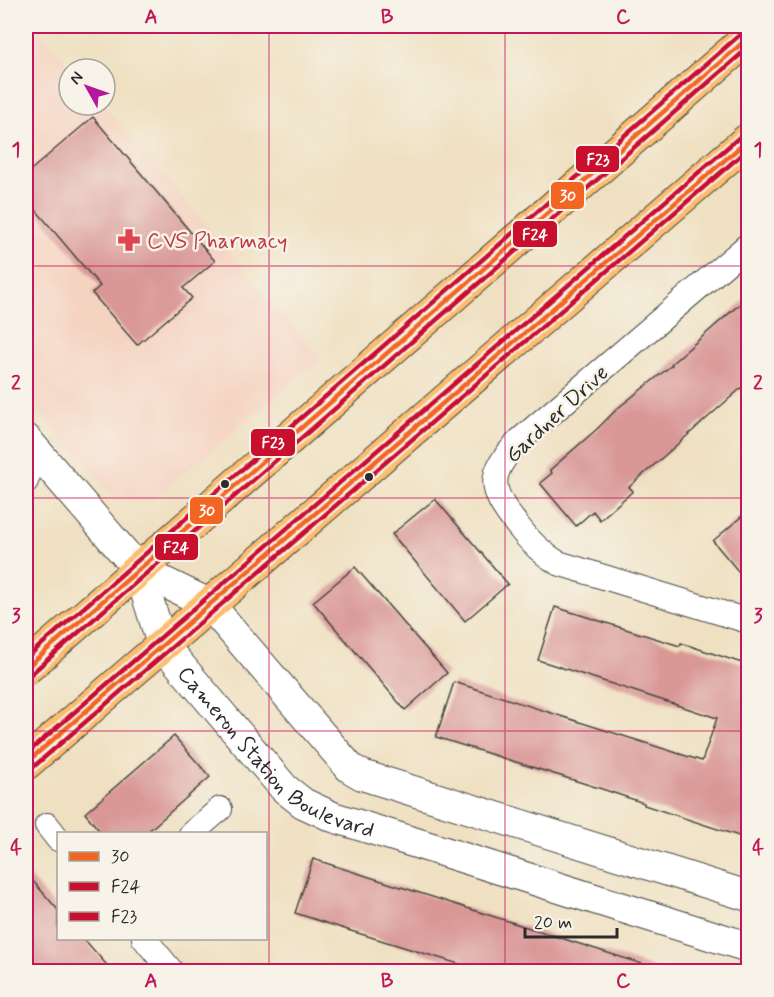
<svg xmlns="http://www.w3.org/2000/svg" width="774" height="997" viewBox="0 0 774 997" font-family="Mynerve,sans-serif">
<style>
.built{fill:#f5d3c1}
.building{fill:#d99896}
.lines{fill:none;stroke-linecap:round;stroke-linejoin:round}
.minor-casing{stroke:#484642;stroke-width:26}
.tertiary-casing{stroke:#484642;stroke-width:32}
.primary-casing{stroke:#484642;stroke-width:35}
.minor{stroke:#fff;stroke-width:24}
.tertiary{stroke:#fff;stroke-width:30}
.primary{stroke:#fbbe6e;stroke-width:33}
.bus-1-casing{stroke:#f7f3e8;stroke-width:9}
.bus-2-casing{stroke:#f7f3e8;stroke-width:9}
.bus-3-casing{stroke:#f7f3e8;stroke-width:9}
.bus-1{stroke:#f26522;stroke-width:4.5}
.bus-2{stroke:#c8102e;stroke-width:4.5}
.bus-3{stroke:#c8102e;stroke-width:4.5}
.grid{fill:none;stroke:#c2185b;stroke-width:1.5;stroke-opacity:0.55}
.bus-dot{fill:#2b2b2b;stroke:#f7f3e8;stroke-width:2}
.labels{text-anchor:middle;stroke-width:5;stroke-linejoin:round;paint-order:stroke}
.health-label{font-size:22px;fill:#be3a42;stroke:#f7f3e8;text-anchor:start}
.street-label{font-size:22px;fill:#2b2b2b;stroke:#f7f3e8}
.line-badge{stroke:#f7f3e8;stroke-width:2}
.badge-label{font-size:16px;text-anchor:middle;font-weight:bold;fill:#fff}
.neatline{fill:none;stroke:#c2185b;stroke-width:2}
.grid-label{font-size:20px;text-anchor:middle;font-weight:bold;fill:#c2185b}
</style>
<rect width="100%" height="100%" fill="#f7f3e8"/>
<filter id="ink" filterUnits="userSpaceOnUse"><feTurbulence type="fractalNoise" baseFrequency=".0167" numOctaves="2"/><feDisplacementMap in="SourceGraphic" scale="12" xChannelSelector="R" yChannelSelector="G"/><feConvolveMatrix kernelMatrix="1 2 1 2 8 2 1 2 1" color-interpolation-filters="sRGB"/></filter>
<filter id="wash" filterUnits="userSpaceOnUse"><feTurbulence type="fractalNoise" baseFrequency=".008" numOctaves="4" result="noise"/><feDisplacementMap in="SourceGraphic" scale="24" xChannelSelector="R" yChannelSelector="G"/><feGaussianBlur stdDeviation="1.35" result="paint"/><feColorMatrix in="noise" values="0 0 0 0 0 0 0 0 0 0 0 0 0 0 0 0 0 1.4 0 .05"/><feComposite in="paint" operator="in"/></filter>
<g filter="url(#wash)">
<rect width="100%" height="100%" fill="#efe0c1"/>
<polygon class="built" points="29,26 35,26 72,69 69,69 69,105 103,105 321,358 150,502 118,501 26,395 26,29"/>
<g id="blocks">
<g class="building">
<polygon points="93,117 215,261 183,288 192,298 137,345 92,293 100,286 36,210 26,219 26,174"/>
<polygon points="748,297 748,382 629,487 633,491 600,520 593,511 576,526 540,483 552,473 550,470 597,429 618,408 672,365 671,364"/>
<polygon points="435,499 508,584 465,621 392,534"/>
<polygon points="748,511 748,583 713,541"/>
<polygon points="355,567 447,673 405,710 313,602"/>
<polygon points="555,607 680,646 681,643 748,665 748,839 644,805 644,803 602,789 436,737 454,682 702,761 717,718 538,660"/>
<polygon points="174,736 210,777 145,834 102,834 85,813"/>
<polygon points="313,859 652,967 652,972 485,972 351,931 295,913"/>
<polygon points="26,873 58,910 58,939 84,939 113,972 26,972"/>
</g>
</g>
</g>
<g filter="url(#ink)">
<use href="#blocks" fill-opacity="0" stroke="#484642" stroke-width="1.5"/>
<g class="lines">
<g class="minor-casing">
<g id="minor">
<path d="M748,245L520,440C487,474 488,489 517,525C529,541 541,553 558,563L748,621"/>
<polyline points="26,481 37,452"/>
<polyline points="47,825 58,839"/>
<polyline points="191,834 220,809"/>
<polyline points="144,938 172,972"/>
</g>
</g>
<g class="tertiary-casing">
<g id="tertiary">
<polyline points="26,439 139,570 209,604 350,768 362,775 748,896"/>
<path id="s1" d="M139,570L162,644L284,788L303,803L333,817L748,947"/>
</g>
</g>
<g class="primary-casing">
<g id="primary">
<polyline points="26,668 748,38"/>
<polyline points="26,763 748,140"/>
</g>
</g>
<use href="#minor" class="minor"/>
<use href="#tertiary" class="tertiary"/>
<use href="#primary" class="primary"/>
<g class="bus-1-casing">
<g id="bus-1">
<polyline points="26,668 748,38"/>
<polyline points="26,763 748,140"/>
</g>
</g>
<g class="bus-2-casing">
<g id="bus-2">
<polyline points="31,674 748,48"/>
<polyline points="31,769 748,149"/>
</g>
</g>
<g class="bus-3-casing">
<g id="bus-3">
<polyline points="26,658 743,32"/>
<polyline points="26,754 743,134"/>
</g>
</g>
<use href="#bus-1" class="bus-1"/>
<use href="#bus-2" class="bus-2"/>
<use href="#bus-3" class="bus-3"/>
</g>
</g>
<path class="grid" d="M269,26V972M505,26V972M26,266H748M26,498H748M26,731H748"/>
<defs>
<g id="pharmacy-bare" transform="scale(1.8)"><path d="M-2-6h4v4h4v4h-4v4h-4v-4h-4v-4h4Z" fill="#e0444e" stroke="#f7f3e8" stroke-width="2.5" paint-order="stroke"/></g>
</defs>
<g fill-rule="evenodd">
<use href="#pharmacy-bare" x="129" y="240"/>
</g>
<g class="bus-dot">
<circle cx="369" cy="477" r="5"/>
<circle cx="225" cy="484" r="5"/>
</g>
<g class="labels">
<g class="health-label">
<text x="147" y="248">CVS Pharmacy</text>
</g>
<g class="street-label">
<text transform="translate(556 413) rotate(-43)" y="8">Gardner Drive</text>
<text dy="8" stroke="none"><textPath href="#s1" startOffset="238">Cameron Station Boulevard</textPath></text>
</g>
</g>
<g class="line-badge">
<rect x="575" y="145" width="45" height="28" rx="6" fill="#c8102e"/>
<rect x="550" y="181" width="35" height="29" rx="6" fill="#f26522"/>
<rect x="512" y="220" width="46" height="28" rx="6" fill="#c8102e"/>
<rect x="250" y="428" width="46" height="29" rx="6" fill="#c8102e"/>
<rect x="189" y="496" width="35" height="29" rx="6" fill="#f26522"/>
<rect x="154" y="533" width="45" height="28" rx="6" fill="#c8102e"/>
</g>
<g class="badge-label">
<text x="598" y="165">F23</text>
<text x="568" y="201">30</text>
<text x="535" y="240">F24</text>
<text x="273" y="448">F23</text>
<text x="207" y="516">30</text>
<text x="176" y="553">F24</text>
</g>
<rect width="774" height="997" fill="none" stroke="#f7f3e8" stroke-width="66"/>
<rect x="57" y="832" width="210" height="108" fill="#f7f3e8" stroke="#a5a39c" stroke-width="1.5"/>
<rect x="69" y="852" width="30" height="9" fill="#f26522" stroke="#a5a39c" stroke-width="1.5"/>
<text x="111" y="862" font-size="18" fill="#2b2b2b">30</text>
<rect x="69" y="882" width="30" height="9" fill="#c8102e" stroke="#a5a39c" stroke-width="1.5"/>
<text x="111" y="892" font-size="18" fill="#2b2b2b">F24</text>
<rect x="69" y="912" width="30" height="9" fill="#c8102e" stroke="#a5a39c" stroke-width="1.5"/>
<text x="111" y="922" font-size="18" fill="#2b2b2b">F23</text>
<g transform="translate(87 87) rotate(310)"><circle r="28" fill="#f7f3e8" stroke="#a5a39c" stroke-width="1.5"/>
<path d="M0-4.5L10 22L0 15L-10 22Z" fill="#b5179e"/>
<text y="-9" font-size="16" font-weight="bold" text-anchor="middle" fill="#2b2b2b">N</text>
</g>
<path d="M525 928v9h92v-9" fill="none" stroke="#2b2b2b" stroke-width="3"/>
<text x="534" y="928" font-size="18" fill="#2b2b2b" stroke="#f7f3e8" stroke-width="4.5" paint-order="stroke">20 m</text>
<rect x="33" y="33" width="708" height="931" class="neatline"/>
<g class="grid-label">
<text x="151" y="23">A</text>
<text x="387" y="23">B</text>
<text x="623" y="23">C</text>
<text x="16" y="156">1</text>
<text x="758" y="156">1</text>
<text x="16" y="389">2</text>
<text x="758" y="389">2</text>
<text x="16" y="622">3</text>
<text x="758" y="622">3</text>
<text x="16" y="854">4</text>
<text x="758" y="854">4</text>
<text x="151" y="987">A</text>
<text x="387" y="987">B</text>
<text x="623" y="987">C</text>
</g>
</svg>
